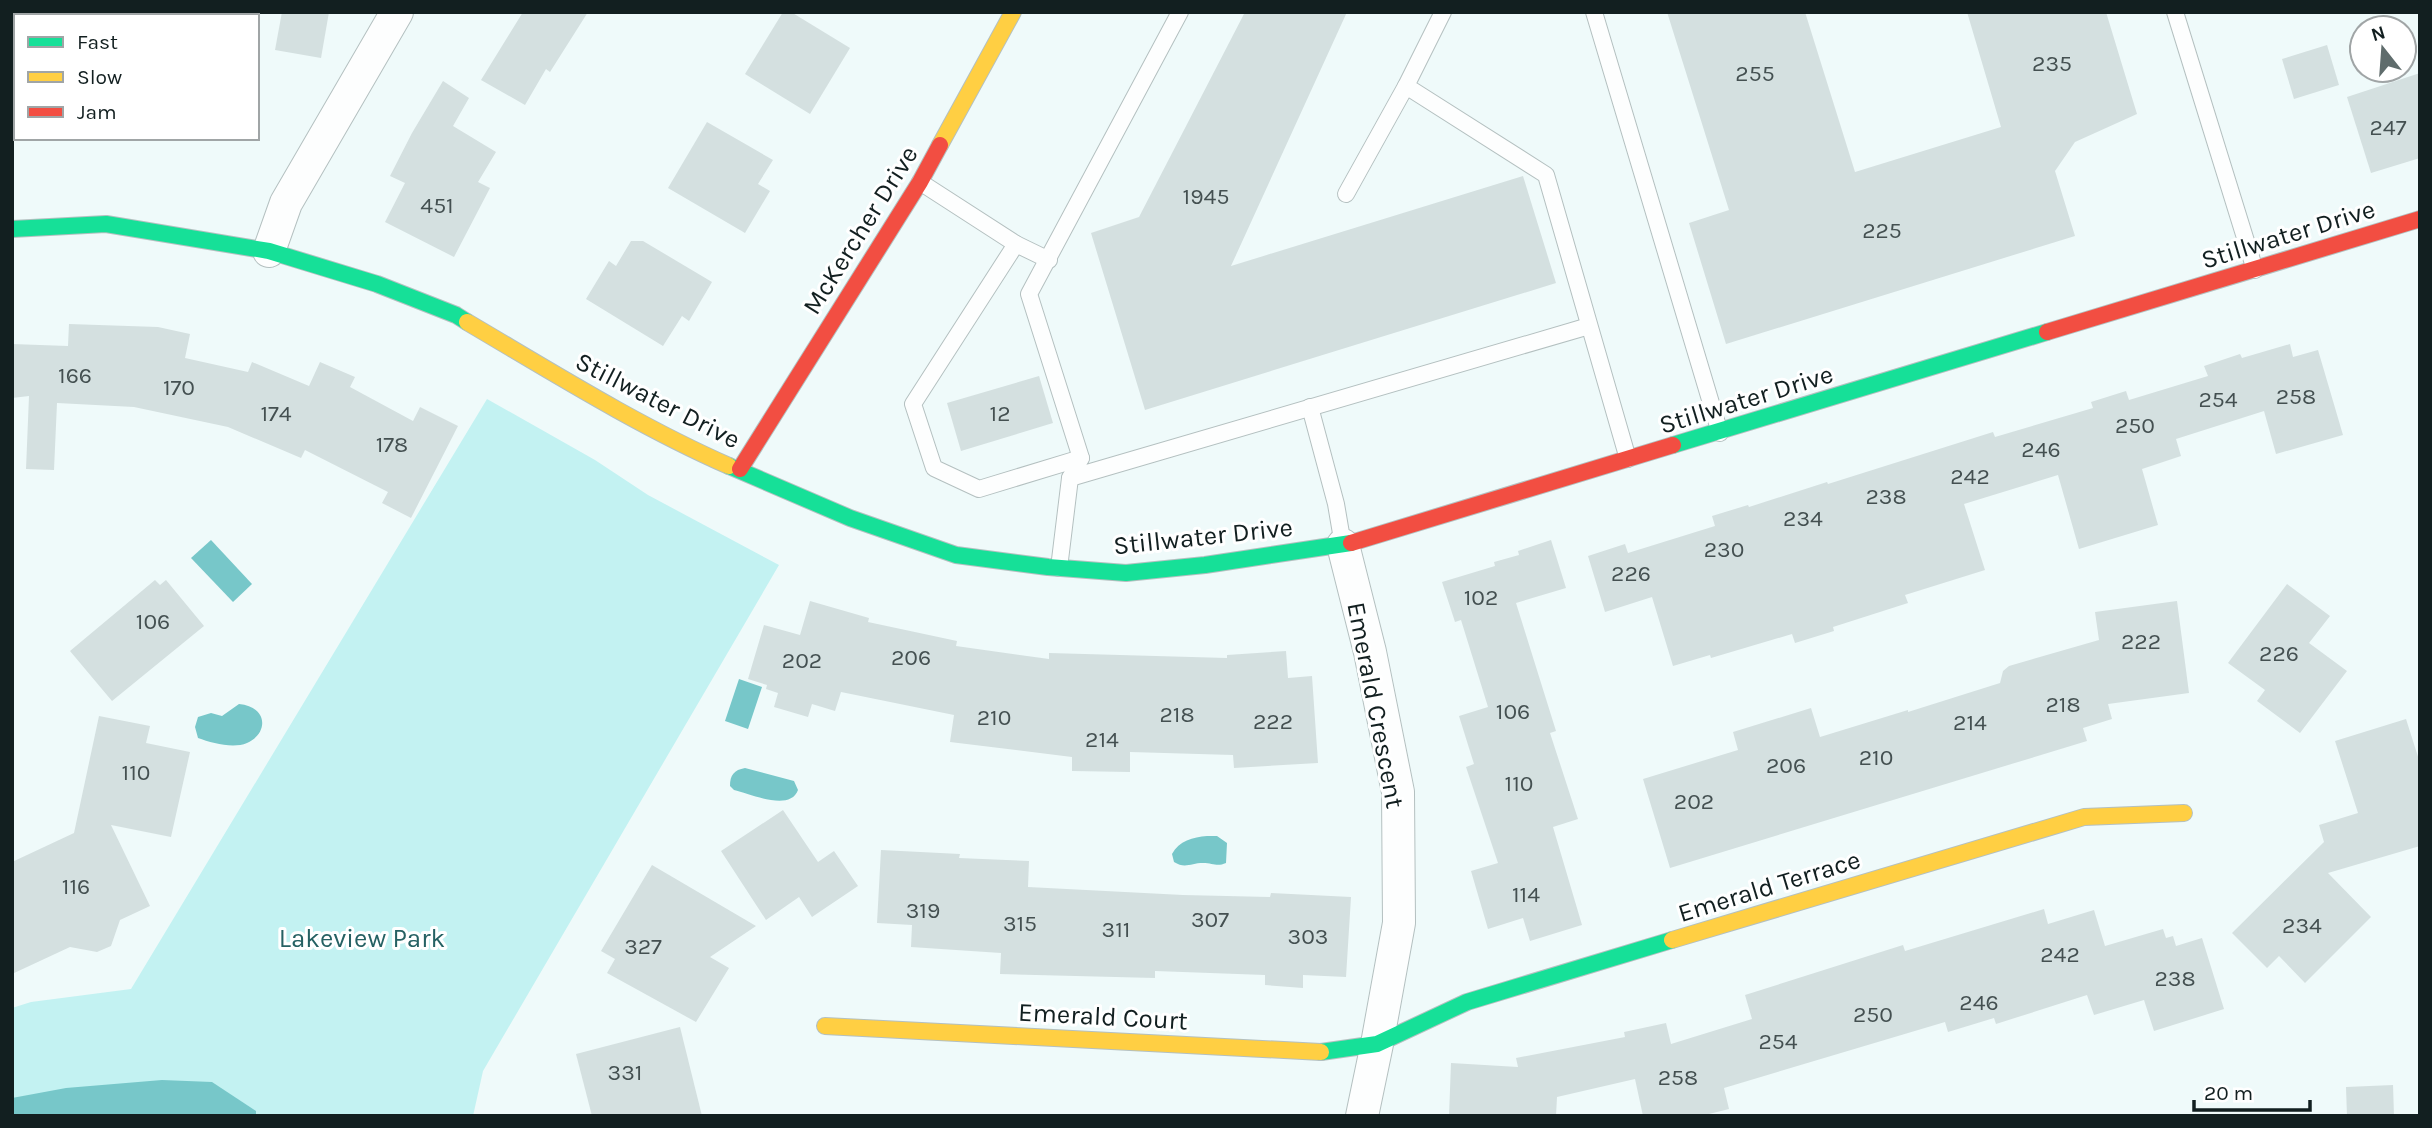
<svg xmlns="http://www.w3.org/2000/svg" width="2432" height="1128" viewBox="0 0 2432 1128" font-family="Karla,sans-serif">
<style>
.green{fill:#c3f2f2}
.water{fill:#77c7c9}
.building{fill:#d4e0e0}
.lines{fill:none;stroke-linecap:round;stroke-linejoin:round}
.lane-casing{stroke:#b4c0c0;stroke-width:18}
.street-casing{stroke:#b4c0c0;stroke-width:34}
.fast-casing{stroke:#b4c0c0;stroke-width:18}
.slow-casing{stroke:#b4c0c0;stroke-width:18}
.jam-casing{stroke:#b4c0c0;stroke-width:18}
.lane{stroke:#fdfefe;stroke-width:16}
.street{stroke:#fdfefe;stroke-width:32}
.fast{stroke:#16e098;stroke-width:16}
.slow{stroke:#ffcf43;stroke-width:16}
.jam{stroke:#f24e42;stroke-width:16}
.labels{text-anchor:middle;stroke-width:6;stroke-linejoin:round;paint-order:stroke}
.number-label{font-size:23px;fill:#445051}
.street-label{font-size:26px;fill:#121f20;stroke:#fff}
.park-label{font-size:26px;fill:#256163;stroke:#fff}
</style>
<rect width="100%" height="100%" fill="#effafa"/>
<polygon class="green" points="487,399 595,460 648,495 779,565 483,1071 473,1116 12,1116 12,1008 31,1002 131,989"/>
<g class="water">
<polygon points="211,540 252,584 233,602 191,558"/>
<polygon points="739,679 762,687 748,729 725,721"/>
<path d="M239,704C269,707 268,734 247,743C233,749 212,743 198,738L195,727L198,717L211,713L222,716Z"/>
<path d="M745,768L794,781L798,790C790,812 751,794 734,790L730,786C730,775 734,770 745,768Z"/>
<path d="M1207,836H1217L1227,843L1226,863C1217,867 1213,863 1203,863C1191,863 1185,869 1174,862L1172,854C1179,841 1193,837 1207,836Z"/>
<polygon points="162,1080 212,1082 256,1111 256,1116 12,1116 12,1098 66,1088"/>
</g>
<g class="building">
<polygon points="282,12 329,12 321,58 275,50"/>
<polygon points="523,12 588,12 550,72 546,69 525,105 481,80"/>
<polygon points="783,12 791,12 850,48 810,114 745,74"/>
<polygon points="1245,12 1347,12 1231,266 1523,176 1556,283 1145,410 1091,233 1139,217"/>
<polygon points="1667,12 1805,12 1855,172 2001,127 1967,12 2106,12 2137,114 2075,142 2055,171 2075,236 1726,344 1689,223 1729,210"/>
<polygon points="2327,45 2339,85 2294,99 2282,59"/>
<polygon points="2420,73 2420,158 2371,173 2347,97"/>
<polygon points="443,81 469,98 453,126 496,152 478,182 490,188 454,257 385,222 405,183 390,176 412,133"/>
<polygon points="707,122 773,160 758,184 770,191 745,233 668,188"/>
<polygon points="631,241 643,241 712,282 689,321 682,316 663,346 586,299 609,261 616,266"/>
<polygon points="69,324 158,327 190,334 185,358 248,372 252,362 309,386 320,362 355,377 350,387 413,421 420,407 458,426 411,518 382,503 388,492 305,450 301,458 228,427 134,407 57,403 54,470 26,469 29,396 12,398 12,344 68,346"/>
<polygon points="2290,344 2293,357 2318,350 2343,435 2276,454 2264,411 2176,439 2181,456 2142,469 2158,525 2079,549 2058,475 1964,504 1985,570 1905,595 1908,603 1833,627 1834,631 1795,643 1792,634 1711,658 1710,655 1673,666 1652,597 1605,612 1588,556 1625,544 1628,553 1715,526 1712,516 1748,505 1749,507 1827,482 1828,484 1993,432 1995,437 2093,408 2091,402 2126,391 2129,400 2208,376 2204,366 2240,354 2242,358"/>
<polygon points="1039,376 1053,423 961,451 947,403"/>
<polygon points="1551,540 1566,588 1516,603 1556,731 1550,733 1578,819 1553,827 1582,925 1530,941 1523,918 1488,929 1471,871 1498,863 1466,767 1474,764 1459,716 1488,707 1461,620 1455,622 1442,582 1495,566 1494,562 1519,555 1518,551"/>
<polygon points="155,580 160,585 166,580 204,626 112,701 70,651"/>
<polygon points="2287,584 2330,616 2309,643 2347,671 2300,733 2257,701 2265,690 2228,663"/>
<polygon points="810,601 869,618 868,622 957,641 956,646 1049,659 1049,653 1227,658 1227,655 1286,651 1288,678 1312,676 1318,763 1234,768 1233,755 1130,752 1130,772 1072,771 1072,757 950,742 954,715 841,692 835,711 812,704 808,717 774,707 778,693 766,689 767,685 748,679 764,625 800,635"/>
<polygon points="2177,601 2189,693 2108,704 2112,719 2083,728 2087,741 1670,868 1643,779 1738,750 1733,732 1811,708 1820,737 1908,710 1908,712 2000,683 2003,671 2009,666 2099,640 2095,612"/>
<polygon points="99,716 150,726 146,743 190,752 171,837 111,825 150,906 120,920 111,946 97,952 70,947 12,974 12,862 74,833"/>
<polygon points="2406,719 2420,763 2420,846 2328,873 2371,917 2305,983 2279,956 2267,968 2232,933 2324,842 2319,825 2358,813 2335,741"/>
<polygon points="783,810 818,862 834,851 858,886 812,917 799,897 766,920 721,851"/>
<polygon points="881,850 960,854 959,858 1029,861 1028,887 1183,895 1270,897 1271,893 1351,897 1346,977 1303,975 1303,988 1265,985 1265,975 1155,971 1155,978 1000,974 1001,953 911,947 912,925 877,923"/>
<polygon points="652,865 756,926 710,957 729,968 696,1022 607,973 615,959 601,951"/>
<polygon points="2044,909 2048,924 2094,910 2105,946 2163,929 2166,938 2173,936 2176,946 2202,938 2224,1009 2154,1031 2144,1000 2094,1015 2087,995 1996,1024 1994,1018 1948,1032 1945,1022 1724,1088 1729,1109 1701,1116 1643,1116 1635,1079 1557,1097 1556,1116 1449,1116 1451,1063 1518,1067 1516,1058 1625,1037 1624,1032 1666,1023 1671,1044 1752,1019 1745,995 1903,945 1905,951"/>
<polygon points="680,1027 702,1116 592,1116 576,1054"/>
<polygon points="2393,1085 2394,1116 2347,1116 2346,1087"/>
</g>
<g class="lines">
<g class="lane-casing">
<g id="lane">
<polyline points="1180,12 1029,294 1081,458 1070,478 1589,326"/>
<polyline points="1443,12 1406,86 1546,175 1628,459"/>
<polyline points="1594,12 1720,433"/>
<polyline points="2175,12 2255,270"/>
<polyline points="920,182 1016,244 1049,260"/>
<polyline points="1346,194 1406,86"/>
<polyline points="1016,244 913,404 934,468 979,489 1081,458"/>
<polyline points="1310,407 1336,504 1343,545"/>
<polyline points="1059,568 1070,478"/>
</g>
</g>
<g class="street-casing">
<g id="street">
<polyline points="269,251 286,203 397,12"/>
<polyline points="1343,545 1370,652 1398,792 1399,923 1377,1044 1362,1116"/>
</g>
</g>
<g class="fast-casing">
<g id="fast">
<polyline points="12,229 106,224 269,251 377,284 456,315 467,322"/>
<polyline points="1673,445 2047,332"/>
<polyline points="729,466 850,518 956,555 1048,567 1126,573 1205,565 1351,543"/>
<polyline points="1321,1052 1377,1044 1467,1002 1672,940"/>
</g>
</g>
<g class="slow-casing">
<g id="slow">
<polyline points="940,145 1013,12"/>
<path d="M467,322C552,372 638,426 729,466"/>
<polyline points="1672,940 2084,817 2184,813"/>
<polyline points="825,1026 1321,1052"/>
</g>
</g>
<g class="jam-casing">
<g id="jam">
<polyline points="2047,332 2420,219"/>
<polyline points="740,469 920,182 940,145"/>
<polyline points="1351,543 1673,445"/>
</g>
</g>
<use href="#lane" class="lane"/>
<use href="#street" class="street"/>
<use href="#fast" class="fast"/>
<use href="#slow" class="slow"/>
<use href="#jam" class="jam"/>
</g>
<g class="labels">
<g class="number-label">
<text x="2052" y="71">235</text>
<text x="1755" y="81">255</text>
<text x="2388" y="135">247</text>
<text x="1206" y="204">1945</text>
<text x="437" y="213">451</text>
<text x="1882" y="238">225</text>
<text x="75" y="383">166</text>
<text x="179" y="395">170</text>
<text x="2296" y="404">258</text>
<text x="2218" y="407">254</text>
<text x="276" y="421">174</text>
<text x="1000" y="421">12</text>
<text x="2135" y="433">250</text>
<text x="392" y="452">178</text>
<text x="2041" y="457">246</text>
<text x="1970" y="484">242</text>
<text x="1886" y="504">238</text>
<text x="1803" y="526">234</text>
<text x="1724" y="557">230</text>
<text x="1631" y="581">226</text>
<text x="1481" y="605">102</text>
<text x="153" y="629">106</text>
<text x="2141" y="649">222</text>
<text x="2279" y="661">226</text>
<text x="911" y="665">206</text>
<text x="802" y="668">202</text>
<text x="2063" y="712">218</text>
<text x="1513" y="719">106</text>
<text x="1177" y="722">218</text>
<text x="994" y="725">210</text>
<text x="1273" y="729">222</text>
<text x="1970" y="730">214</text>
<text x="1102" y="747">214</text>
<text x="1876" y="765">210</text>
<text x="1786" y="773">206</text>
<text x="136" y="780">110</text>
<text x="1519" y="791">110</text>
<text x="1694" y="809">202</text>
<text x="76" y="894">116</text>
<text x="1526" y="902">114</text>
<text x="923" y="918">319</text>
<text x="1210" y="927">307</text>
<text x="1020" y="931">315</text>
<text x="2302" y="933">234</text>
<text x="1116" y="937">311</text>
<text x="1308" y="944">303</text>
<text x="643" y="954">327</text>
<text x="2060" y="962">242</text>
<text x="2175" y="986">238</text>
<text x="1979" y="1010">246</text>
<text x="1873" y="1022">250</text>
<text x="1778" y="1049">254</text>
<text x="625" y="1080">331</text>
<text x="1678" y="1085">258</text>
</g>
<g class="street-label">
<text transform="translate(860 230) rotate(-58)" y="9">McKercher Drive</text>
<text transform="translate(2288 234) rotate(-17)" y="9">Stillwater Drive</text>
<text transform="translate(1746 399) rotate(-17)" y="9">Stillwater Drive</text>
<text transform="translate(658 400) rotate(27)" y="9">Stillwater Drive</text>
<text transform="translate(1203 536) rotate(-6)" y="9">Stillwater Drive</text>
<text transform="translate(1376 705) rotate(79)" y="9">Emerald Crescent</text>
<text transform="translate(1769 886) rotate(-17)" y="9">Emerald Terrace</text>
<text transform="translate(1103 1016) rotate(3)" y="9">Emerald Court</text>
</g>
<g class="park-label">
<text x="362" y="947">Lakeview Park</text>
</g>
</g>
<rect width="2432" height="1128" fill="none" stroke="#121f20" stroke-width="28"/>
<rect x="14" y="14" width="245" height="126" fill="#ffffff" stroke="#a0a5a6" stroke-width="2"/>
<rect x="28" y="37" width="35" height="10" fill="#16e098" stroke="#a0a5a6" stroke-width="2"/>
<text x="77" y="49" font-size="21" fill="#121f20">Fast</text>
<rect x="28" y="72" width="35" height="10" fill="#ffcf43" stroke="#a0a5a6" stroke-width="2"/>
<text x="77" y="84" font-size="21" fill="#121f20">Slow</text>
<rect x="28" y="107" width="35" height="10" fill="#f24e42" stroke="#a0a5a6" stroke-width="2"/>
<text x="77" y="119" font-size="21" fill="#121f20">Jam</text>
<g transform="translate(2383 49) rotate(343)"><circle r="33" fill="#ffffff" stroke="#a0a5a6" stroke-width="2"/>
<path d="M0-5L12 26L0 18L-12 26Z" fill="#5f6c6c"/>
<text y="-10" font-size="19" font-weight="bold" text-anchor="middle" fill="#121f20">N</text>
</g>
<path d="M2194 1100v10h116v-10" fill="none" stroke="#121f20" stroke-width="3.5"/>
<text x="2204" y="1100" font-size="21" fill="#121f20" stroke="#ffffff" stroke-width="5" paint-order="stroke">20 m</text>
</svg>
